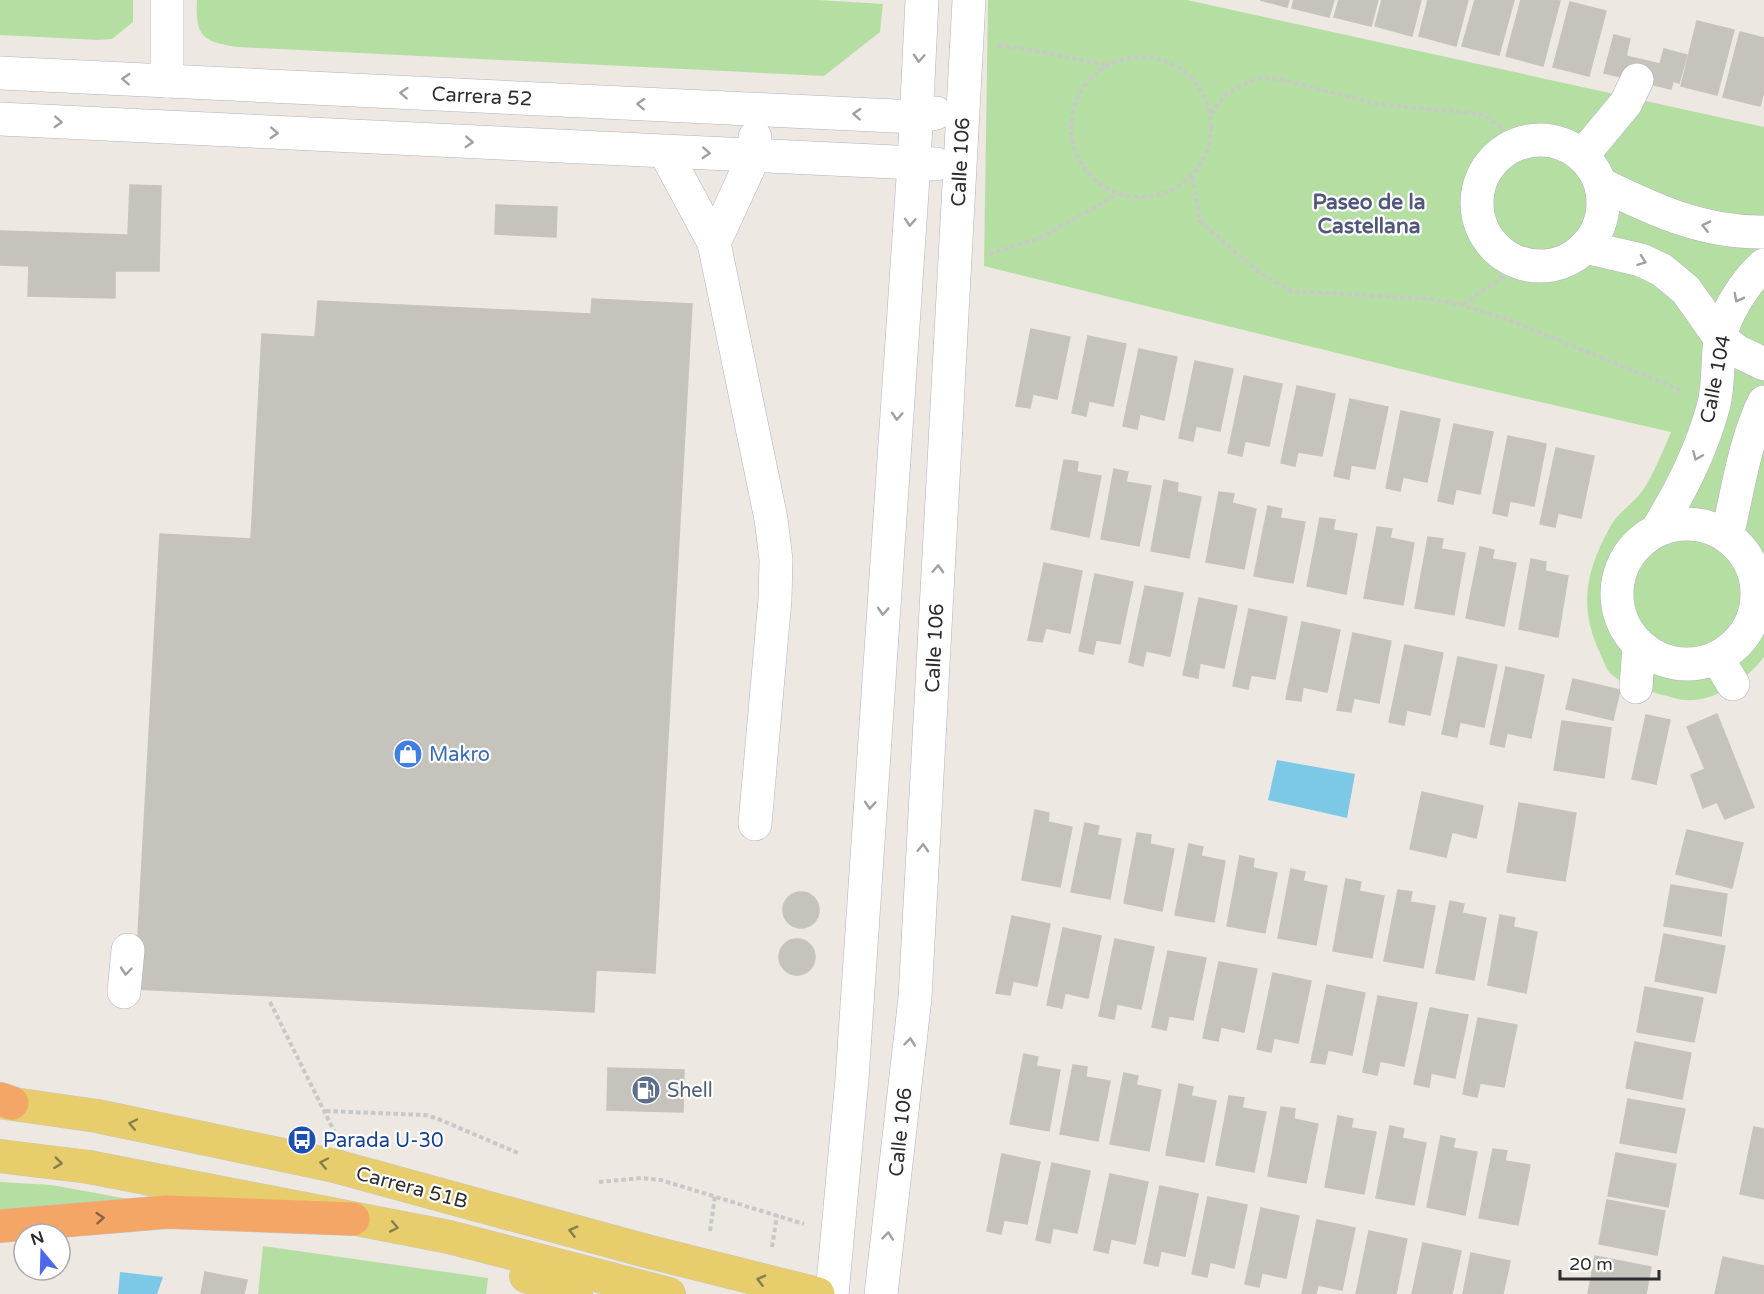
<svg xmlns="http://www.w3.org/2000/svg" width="1764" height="1294" viewBox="0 0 1764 1294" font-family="'Varela Round',sans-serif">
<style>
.green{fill:#b5dfa2}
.water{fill:#7cc8e7}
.building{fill:#c6c2bc;stroke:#c9c4ba;stroke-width:1.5}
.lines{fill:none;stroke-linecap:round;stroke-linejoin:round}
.minor-casing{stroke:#b1b2bc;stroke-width:34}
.major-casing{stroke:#c8c8c8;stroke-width:34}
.highway-casing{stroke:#c8c8c8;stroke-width:34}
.path{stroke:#c8c8c8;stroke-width:4;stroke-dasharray:4.5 3;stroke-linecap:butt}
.minor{stroke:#fff;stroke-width:33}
.major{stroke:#e7cd6c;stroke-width:33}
.highway{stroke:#f3a666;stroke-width:33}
.oneway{stroke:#a0a0a0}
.oneway2{stroke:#8a7d4c}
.oneway3{stroke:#866347}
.labels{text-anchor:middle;stroke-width:4.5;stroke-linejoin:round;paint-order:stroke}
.street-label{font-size:20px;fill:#2d2d2d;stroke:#fff}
.shop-label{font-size:20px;fill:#366cbe;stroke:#fff;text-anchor:start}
.service-label{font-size:20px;fill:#4e5e75;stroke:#fff;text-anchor:start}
.transit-label{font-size:20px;fill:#164399;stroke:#fff;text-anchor:start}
.neighbourhood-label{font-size:21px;font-weight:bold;fill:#50577b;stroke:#fff}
</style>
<rect width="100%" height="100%" fill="#ede8e1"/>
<g class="green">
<polygon points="0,0 133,0 133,22 112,39 98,40 0,35"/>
<path d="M197,0H818L883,4L880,32L824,76L238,47C203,42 195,37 197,0Z"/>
<path d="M988,0H1187L1764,127V657C1745,682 1707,708 1674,698C1657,693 1622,686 1610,673C1606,669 1603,659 1600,653C1578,606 1586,571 1610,527C1617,513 1634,503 1643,490C1652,477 1665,447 1671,432L1458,383L984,266Z"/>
<polygon points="0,1182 52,1185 128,1199 0,1218"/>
<polygon points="263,1246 488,1278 486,1294 258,1294"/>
</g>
<g class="water">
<polygon points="1277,760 1355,774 1347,818 1268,800"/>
<polygon points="120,1272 163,1277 157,1294 118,1294"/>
</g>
<g class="building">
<polygon points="1260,0 1289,0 1287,7"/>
<polygon points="1294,0 1334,0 1329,17 1292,8"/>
<polygon points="1339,0 1378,0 1371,26 1334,17"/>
<polygon points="1382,0 1421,0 1412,36 1375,26"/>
<polygon points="1428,0 1468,0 1456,46 1419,36"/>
<polygon points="1475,0 1514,0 1499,55 1462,46"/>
<polygon points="1521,0 1560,1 1543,66 1506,56"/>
<polygon points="1570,2 1606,11 1589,76 1553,67"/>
<polygon points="1697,21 1734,30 1717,95 1681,86"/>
<polygon points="1740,32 1764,38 1764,91 1760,106 1723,97"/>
<polygon points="1614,35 1630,39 1626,56 1660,64 1664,49 1687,55 1679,83 1673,81 1671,89 1604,73"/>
<polygon points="130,185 161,186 159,271 115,271 115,298 28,296 29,266 0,265 0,231 128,235"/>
<polygon points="496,205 557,207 556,237 495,234"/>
<polygon points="592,299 692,304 655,973 596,970 594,1012 135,989 160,534 251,539 262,334 315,337 318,301 591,314"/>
<polygon points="1031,329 1070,337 1057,399 1033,394 1030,408 1016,406"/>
<polygon points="1088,336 1126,344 1113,406 1089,401 1086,416 1072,413"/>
<polygon points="1139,349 1177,357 1164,420 1140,414 1137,429 1123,426"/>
<polygon points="1195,361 1233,369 1220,431 1196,426 1193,441 1179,438"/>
<polygon points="1244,376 1282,384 1269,446 1245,441 1242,456 1228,453"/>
<polygon points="1297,386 1335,394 1322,456 1298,452 1295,466 1281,463"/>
<polygon points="1350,399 1388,407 1375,469 1351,465 1349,479 1334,476"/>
<polygon points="1401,411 1440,419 1427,482 1403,477 1400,491 1386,488"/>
<polygon points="1454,424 1493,432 1480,494 1456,489 1453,504 1438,501"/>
<polygon points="1508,436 1546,444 1534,506 1510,501 1507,516 1493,513"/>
<polygon points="1556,448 1594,456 1581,518 1558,513 1555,527 1540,524"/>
<polygon points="1064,460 1078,462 1077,472 1101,476 1089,537 1051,529"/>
<polygon points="1114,469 1128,472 1126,482 1151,486 1139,546 1101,539"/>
<polygon points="1164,480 1178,483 1177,492 1201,497 1189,558 1151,551"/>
<polygon points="1219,492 1234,494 1232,503 1256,509 1244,569 1206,562"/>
<polygon points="1268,506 1282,509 1280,518 1305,522 1293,583 1254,576"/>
<polygon points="1320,518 1335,520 1333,530 1357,534 1346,594 1307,586"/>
<polygon points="1377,527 1392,529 1390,538 1414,543 1403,605 1364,598"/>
<polygon points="1428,537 1443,539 1441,549 1465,553 1454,615 1415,608"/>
<polygon points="1480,547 1494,550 1492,559 1516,563 1504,626 1466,618"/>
<polygon points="1531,559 1546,562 1545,571 1568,576 1558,637 1519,629"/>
<polygon points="1044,563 1082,571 1070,633 1046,628 1042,642 1028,640"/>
<polygon points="1095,574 1133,582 1120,644 1096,640 1093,654 1079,651"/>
<polygon points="1145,586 1183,593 1170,656 1146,651 1143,666 1129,662"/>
<polygon points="1199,598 1237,606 1224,668 1200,663 1198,678 1183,675"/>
<polygon points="1249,609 1287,617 1275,679 1251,675 1248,689 1233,686"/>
<polygon points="1302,622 1340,630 1327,692 1303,687 1301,701 1286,699"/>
<polygon points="1353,633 1391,641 1379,703 1354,698 1351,712 1337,710"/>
<polygon points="1405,645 1443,653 1430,715 1407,710 1404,725 1389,722"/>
<polygon points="1458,657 1497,665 1484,727 1460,722 1457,737 1442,734"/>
<polygon points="1506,667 1544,675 1531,738 1507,733 1504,747 1490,744"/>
<polygon points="1573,679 1620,690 1613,720 1566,709"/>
<polygon points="1717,714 1754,807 1725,819 1717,802 1703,808 1691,775 1705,769 1687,727"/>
<polygon points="1646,715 1670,720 1656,784 1632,779"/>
<polygon points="1562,721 1611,728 1604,778 1554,770"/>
<polygon points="1422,792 1483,806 1476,838 1452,832 1446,857 1410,849"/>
<polygon points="1519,803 1576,813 1565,881 1507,872"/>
<polygon points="1035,810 1049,813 1048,822 1072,827 1060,887 1022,880"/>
<polygon points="1085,823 1099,826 1097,835 1121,839 1110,899 1071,892"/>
<polygon points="1687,830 1743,843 1732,888 1676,874"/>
<polygon points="1137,833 1151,835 1150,844 1174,849 1162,911 1124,903"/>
<polygon points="1189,844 1203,847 1201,856 1225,861 1214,922 1175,915"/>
<polygon points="1240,856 1254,859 1253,868 1277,873 1265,933 1227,926"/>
<polygon points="1291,869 1305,872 1303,881 1327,886 1316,945 1278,938"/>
<polygon points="1346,879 1361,882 1359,891 1384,896 1372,958 1333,951"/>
<polygon points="1671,885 1727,894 1721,936 1664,926"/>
<polygon points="1398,890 1412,892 1410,902 1435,906 1423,968 1384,961"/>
<circle cx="801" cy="910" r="18"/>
<polygon points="1450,901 1464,904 1462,913 1486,918 1474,980 1436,973"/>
<polygon points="1500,915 1515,918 1513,927 1537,932 1526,993 1488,985"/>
<polygon points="1012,916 1050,924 1037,986 1013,981 1010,995 996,993"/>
<polygon points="1063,928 1101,936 1088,998 1065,993 1062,1008 1047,1005"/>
<polygon points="1664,934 1725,946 1716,993 1655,981"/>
<polygon points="1115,939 1154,947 1141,1009 1117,1004 1114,1019 1099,1016"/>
<circle cx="797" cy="957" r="18"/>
<polygon points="1168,951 1206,958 1193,1020 1169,1016 1166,1030 1152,1027"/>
<polygon points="1219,962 1257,969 1244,1032 1221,1027 1218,1041 1203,1038"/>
<polygon points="1273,973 1311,981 1298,1043 1274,1038 1271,1052 1257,1049"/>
<polygon points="1327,985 1365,993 1352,1055 1328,1050 1325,1064 1311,1062"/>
<polygon points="1645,987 1703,998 1694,1042 1637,1032"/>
<polygon points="1378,996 1417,1003 1404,1066 1380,1061 1377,1075 1363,1072"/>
<polygon points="1430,1008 1468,1015 1455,1078 1431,1073 1429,1087 1414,1084"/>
<polygon points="1478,1018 1517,1025 1504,1087 1480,1083 1477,1097 1463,1094"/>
<polygon points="1635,1042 1691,1053 1682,1099 1626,1088"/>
<polygon points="1024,1054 1038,1057 1036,1066 1060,1070 1049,1131 1010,1124"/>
<polygon points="1073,1065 1087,1067 1086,1077 1110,1081 1098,1141 1060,1134"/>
<polygon points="608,1068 684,1070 683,1112 607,1110"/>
<polygon points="1124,1073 1138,1076 1136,1085 1161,1090 1149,1151 1110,1144"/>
<polygon points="1179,1084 1193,1087 1191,1096 1216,1101 1204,1162 1166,1155"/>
<polygon points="1229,1096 1244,1098 1242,1108 1266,1112 1254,1172 1216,1165"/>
<polygon points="1628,1099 1685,1109 1676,1153 1620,1143"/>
<polygon points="1281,1107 1295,1109 1294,1119 1318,1124 1306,1183 1268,1176"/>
<polygon points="1338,1116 1353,1119 1351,1128 1376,1132 1364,1194 1325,1187"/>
<polygon points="1390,1126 1404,1129 1402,1138 1426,1143 1414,1205 1376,1198"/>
<polygon points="1754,1127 1764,1129 1764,1199 1740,1194"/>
<polygon points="1441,1136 1455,1139 1453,1148 1477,1152 1465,1215 1427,1207"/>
<polygon points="1493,1149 1507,1151 1505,1161 1530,1165 1518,1225 1479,1218"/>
<polygon points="1616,1153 1676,1164 1668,1207 1608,1196"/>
<polygon points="1002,1154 1040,1162 1027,1224 1004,1220 1001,1234 987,1231"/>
<polygon points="1052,1163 1090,1171 1077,1233 1053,1228 1050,1243 1036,1240"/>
<polygon points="1110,1174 1148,1182 1135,1244 1111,1239 1108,1253 1094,1250"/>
<polygon points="1160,1186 1198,1194 1185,1256 1161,1251 1158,1266 1144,1263"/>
<polygon points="1208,1197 1247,1205 1234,1268 1210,1262 1207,1277 1192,1274"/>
<polygon points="1607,1200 1665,1211 1657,1255 1599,1244"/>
<polygon points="1261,1208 1299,1216 1286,1278 1262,1273 1259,1287 1245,1284"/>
<polygon points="1317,1220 1355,1228 1342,1290 1318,1285 1316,1294 1302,1294"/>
<polygon points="1369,1231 1407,1239 1396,1294 1356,1294"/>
<polygon points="1423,1243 1461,1251 1452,1294 1412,1294"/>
<polygon points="1471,1253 1510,1261 1503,1294 1463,1294"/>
<polygon points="1595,1256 1651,1267 1646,1294 1588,1294"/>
<polygon points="1723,1257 1764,1266 1764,1294 1715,1294"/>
<polygon points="205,1272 247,1280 244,1294 201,1294"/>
</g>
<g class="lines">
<g class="minor-casing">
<g id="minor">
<polyline points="167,0 167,81"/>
<polyline points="0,73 915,117 936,113"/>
<polyline points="0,119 936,164"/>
<circle cx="1540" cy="203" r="63"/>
<polyline points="665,152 714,243 771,519 776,560 775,599 755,824"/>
<polyline points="1582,156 1626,103 1637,80"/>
<path d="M1601,184C1654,210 1703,233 1764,232"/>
<polyline points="714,243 754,156 755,137"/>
<polyline points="1585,247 1641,260 1662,270 1686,290 1720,338 1737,351 1764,364"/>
<circle cx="1687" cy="594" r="70"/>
<path d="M1657,530C1681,490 1702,450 1714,404C1719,383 1717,361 1720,340C1723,316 1746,280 1764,265"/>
<path d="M1727,536C1738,491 1744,443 1764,402"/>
<polyline points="1717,658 1733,684"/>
<polyline points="1636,687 1639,647"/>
<polyline points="124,992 128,950"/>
<polyline points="832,1294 852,1079 914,163 922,0"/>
<polyline points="881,1294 915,998 969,0"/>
</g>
</g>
<g class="major-casing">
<g id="major">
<polyline points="0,1102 97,1116 335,1166 650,1252 818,1294"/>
<polyline points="0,1156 89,1167 449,1237 669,1294"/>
<polyline points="526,1276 576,1294"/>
</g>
</g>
<g class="highway-casing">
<g id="highway">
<polyline points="0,1099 12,1103"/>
<polyline points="0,1226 167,1212 353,1219"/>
</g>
</g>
<g class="path">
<polyline points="998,46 1021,48 1106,65"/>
<circle cx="1141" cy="127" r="70"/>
<polyline points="1211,114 1226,94 1244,84 1260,78 1278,79 1377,104 1481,114 1498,125 1516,144"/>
<polyline points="1192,176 1200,221 1257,271 1291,291 1430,299 1462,305 1514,322 1683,391"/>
<polyline points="989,254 1040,238 1118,194"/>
<polyline points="1463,304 1523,263"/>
<polyline points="270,1002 334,1131"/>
<polyline points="326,1111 425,1115 436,1118 518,1153"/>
<polyline points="599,1182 642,1178 661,1180 804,1224"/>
<polyline points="710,1231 715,1196"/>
<polyline points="772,1247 777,1215"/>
</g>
<use href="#minor" class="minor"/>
<use href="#major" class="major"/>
<use href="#highway" class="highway"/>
</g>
<defs><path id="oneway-chevron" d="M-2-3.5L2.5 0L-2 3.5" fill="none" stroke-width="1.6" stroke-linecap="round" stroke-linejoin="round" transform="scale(1.5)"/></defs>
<g class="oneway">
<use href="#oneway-chevron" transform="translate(919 58) rotate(93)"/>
<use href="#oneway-chevron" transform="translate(126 79) rotate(-177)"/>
<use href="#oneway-chevron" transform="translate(404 93) rotate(-177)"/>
<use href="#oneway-chevron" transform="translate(641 104) rotate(-177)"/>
<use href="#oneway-chevron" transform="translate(857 114) rotate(-177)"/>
<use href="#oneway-chevron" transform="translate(58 122) rotate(3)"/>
<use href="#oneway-chevron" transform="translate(274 133) rotate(3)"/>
<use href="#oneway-chevron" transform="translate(469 142) rotate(3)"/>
<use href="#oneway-chevron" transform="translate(706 153) rotate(3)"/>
<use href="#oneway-chevron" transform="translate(910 222) rotate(94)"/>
<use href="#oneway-chevron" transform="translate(1706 226) rotate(-167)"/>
<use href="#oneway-chevron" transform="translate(1642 261) rotate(20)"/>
<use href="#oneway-chevron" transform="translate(1738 298) rotate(118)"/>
<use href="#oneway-chevron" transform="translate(897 416) rotate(94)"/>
<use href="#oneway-chevron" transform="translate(1697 456) rotate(113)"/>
<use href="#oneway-chevron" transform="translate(938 569) rotate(-87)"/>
<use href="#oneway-chevron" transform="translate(883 611) rotate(94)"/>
<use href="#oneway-chevron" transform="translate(870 805) rotate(94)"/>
<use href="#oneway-chevron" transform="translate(923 848) rotate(-87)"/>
<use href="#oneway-chevron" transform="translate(126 971) rotate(95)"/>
<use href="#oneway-chevron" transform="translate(910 1042) rotate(-84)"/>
<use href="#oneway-chevron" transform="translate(888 1236) rotate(-84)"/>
</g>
<g class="oneway2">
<use href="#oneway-chevron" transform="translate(133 1124) rotate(-168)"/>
<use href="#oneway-chevron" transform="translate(58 1163) rotate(7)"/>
<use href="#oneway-chevron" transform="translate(324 1163) rotate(-168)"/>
<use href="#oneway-chevron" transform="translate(394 1227) rotate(11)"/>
<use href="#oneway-chevron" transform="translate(573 1231) rotate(-165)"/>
<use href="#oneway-chevron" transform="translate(761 1280) rotate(-166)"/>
</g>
<use class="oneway3" href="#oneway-chevron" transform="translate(100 1218) rotate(-5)"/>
<defs>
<g id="shop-disc" transform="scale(1.5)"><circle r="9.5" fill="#3f7fe0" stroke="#fff"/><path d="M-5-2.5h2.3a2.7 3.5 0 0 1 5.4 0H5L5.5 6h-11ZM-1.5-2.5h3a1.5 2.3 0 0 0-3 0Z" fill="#fff"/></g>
<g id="fuel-disc" transform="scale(1.5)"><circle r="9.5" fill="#5c6f8a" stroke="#fff"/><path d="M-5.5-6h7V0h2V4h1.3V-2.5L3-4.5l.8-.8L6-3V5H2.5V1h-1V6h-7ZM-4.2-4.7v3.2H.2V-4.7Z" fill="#fff"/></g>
<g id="bus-disc" transform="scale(1.5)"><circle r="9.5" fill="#1a4fb4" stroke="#fff"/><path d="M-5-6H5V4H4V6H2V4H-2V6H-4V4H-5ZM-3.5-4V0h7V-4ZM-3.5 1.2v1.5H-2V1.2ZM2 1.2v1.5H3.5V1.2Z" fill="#fff"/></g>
</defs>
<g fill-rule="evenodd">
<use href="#shop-disc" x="408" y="754"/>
<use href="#fuel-disc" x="646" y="1090"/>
<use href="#bus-disc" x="302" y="1140"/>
</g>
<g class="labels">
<g class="street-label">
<text transform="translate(482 96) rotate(3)" y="7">Carrera 52</text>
<text transform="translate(960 162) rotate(-87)" y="7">Calle 106</text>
<text transform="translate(1715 379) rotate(-79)" y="7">Calle 104</text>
<text transform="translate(934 648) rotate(-87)" y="7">Calle 106</text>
<text transform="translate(900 1132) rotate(-84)" y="7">Calle 106</text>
<text transform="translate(412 1187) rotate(15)" y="7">Carrera 51B</text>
</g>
<g class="shop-label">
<text x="429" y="761">Makro</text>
</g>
<g class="service-label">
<text x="667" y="1097">Shell</text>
</g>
<g class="transit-label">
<text x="323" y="1147">Parada U-30</text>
</g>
<g class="neighbourhood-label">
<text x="1369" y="209">Paseo de la<tspan x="1369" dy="24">Castellana</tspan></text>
</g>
</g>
<g transform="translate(42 1252) rotate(341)"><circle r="28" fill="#ffffff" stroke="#ababab" stroke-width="1.5"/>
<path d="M0-4.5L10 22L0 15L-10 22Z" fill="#4e68ed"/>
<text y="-9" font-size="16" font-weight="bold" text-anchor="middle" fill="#2d2d2d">N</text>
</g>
<path d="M1560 1270v9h99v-9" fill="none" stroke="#2d2d2d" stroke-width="3"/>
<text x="1569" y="1270" font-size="18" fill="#2d2d2d" stroke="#ffffff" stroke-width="4.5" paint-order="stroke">20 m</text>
</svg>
